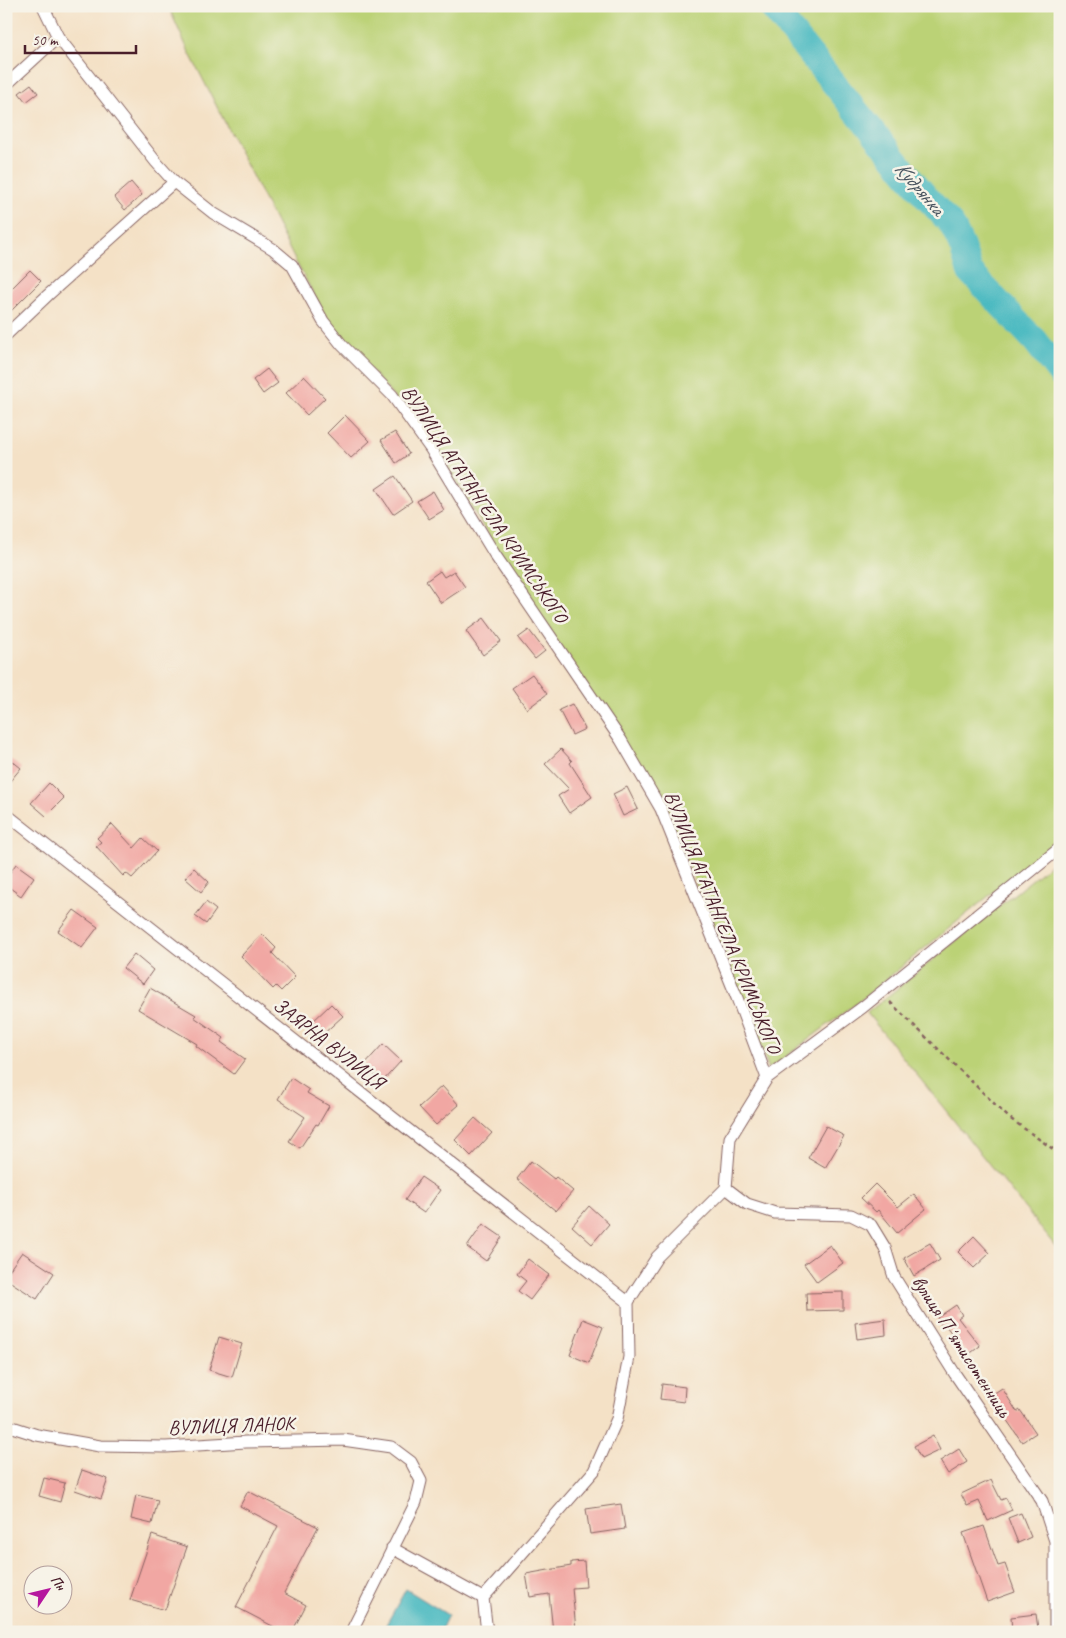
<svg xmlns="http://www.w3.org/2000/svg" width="1066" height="1638" viewBox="0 0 1066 1638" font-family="Caveat,sans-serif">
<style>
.green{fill:#bbd276;stroke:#827850}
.water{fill:#4bbac1;stroke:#4a6c76}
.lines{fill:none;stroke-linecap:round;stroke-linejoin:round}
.river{stroke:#4bbac1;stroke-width:26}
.building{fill:#f1a7a3}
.street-casing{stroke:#866361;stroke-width:13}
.path{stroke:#866361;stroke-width:2.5;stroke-dasharray:4 4;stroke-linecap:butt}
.street{stroke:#fff;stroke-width:11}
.labels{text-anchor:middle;stroke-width:5;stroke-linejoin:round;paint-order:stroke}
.street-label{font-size:20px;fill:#4a1f2b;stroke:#f7f3e8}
.water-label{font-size:21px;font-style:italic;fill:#4a5560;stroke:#f7f3e8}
</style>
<rect width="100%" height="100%" fill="#f7f3e8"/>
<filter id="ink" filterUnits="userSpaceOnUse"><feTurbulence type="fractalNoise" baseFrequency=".02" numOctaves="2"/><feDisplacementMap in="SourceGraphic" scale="10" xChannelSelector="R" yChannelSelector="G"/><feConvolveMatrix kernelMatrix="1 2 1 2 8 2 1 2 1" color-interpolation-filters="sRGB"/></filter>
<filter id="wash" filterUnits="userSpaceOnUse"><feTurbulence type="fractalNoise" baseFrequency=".0096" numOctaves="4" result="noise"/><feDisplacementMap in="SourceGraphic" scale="20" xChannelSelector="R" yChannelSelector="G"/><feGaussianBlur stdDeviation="1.12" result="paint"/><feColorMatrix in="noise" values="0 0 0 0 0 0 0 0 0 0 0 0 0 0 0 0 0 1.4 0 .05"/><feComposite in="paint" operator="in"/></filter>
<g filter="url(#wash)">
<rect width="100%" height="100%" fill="#f4e1c6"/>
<g class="green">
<polygon points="168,6 1060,6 1060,838 857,1003 769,1069 742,995 664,807 499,553 434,445 327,318 296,262 188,50"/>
<polygon points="1060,857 1060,1252 867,1013"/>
</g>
<polygon class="water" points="406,1589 448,1615 440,1632 382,1632"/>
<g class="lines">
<polyline class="river" points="771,6 926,197 952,225 962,247 970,272 1035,341 1060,374"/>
</g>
<g id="blocks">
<g class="building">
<polygon points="31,84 38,93 26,102 19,93"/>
<polygon points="131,182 142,195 125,210 114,197"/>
<polygon points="30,270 41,281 6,316 6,294"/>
<polygon points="267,369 278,383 263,394 253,380"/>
<polygon points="304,376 325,398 307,415 286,393"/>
<polygon points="345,415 370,441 351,458 327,433"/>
<polygon points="395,432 409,454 396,463 381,440"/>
<polygon points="395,476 412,501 393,514 376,489"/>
<polygon points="433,491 444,510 429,519 417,501"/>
<polygon points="440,571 444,577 454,571 465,587 441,603 426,581"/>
<polygon points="484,618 501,641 483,655 466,631"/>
<polygon points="529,630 545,651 535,659 518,638"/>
<polygon points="532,674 547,694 527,709 512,688"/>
<polygon points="572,704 585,729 572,735 559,710"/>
<polygon points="561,749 572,761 570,763 592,797 569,813 558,796 569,789 545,764"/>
<polygon points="6,756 21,768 6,786"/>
<polygon points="49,783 64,798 46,816 31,803"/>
<polygon points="627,787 638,809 623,816 613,794"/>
<polygon points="112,824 134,848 143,838 157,851 132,878 126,873 123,876 96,846 101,842 97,838"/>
<polygon points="16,864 34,877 21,896 6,885 6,878"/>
<polygon points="194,868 209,882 201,892 185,878"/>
<polygon points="206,902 216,910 206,924 195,916"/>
<polygon points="74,910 98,927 82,948 58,931"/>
<polygon points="262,934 276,948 272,953 295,977 281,991 276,986 273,989 241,956"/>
<polygon points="134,954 153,970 143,984 123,968"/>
<polygon points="150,988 196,1015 194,1017 224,1038 221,1042 245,1059 234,1074 196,1046 197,1044 138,1009"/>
<polygon points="331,1004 343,1016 321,1036 310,1024"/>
<polygon points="383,1044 401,1061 382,1082 364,1065"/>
<polygon points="291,1078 309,1090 307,1093 329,1106 318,1125 316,1124 300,1148 289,1141 305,1117 278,1099"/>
<polygon points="442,1086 459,1105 436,1125 419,1107"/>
<polygon points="475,1118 492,1133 471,1156 455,1140"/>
<polygon points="826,1126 844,1136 825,1168 808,1158"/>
<polygon points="531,1161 554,1179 556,1177 573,1191 556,1211 517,1179"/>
<polygon points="421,1177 440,1190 424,1213 405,1200"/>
<polygon points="875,1184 898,1207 914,1194 926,1209 897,1233 878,1210 876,1212 861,1198"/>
<polygon points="589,1206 609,1224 592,1244 572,1226"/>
<polygon points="483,1224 502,1237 486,1261 467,1247"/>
<polygon points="974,1236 990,1253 974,1268 958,1252"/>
<polygon points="930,1243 940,1260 914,1276 904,1258"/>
<polygon points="830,1245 843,1263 817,1282 804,1264"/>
<polygon points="22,1252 54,1273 37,1299 6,1279 6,1275"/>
<polygon points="528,1259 549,1275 530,1300 518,1291 526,1281 517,1274"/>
<polygon points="843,1292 843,1310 807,1311 806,1293"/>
<polygon points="956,1305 962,1315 958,1318 980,1346 968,1355 946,1326 943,1328 937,1318"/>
<polygon points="583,1319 603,1327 589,1363 570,1355"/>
<polygon points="885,1319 886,1335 857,1339 855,1323"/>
<polygon points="219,1337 242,1344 232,1377 209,1370"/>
<polygon points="662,1384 685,1387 684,1402 660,1399"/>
<polygon points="1002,1388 1017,1412 1020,1410 1036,1433 1022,1442 990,1396"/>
<polygon points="933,1436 940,1450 921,1459 914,1446"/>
<polygon points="959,1449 967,1462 948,1474 940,1461"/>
<polygon points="82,1470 108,1479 101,1499 75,1490"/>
<polygon points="44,1478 65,1483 60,1502 39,1496"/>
<polygon points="991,1480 1001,1500 1006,1498 1012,1510 988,1521 979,1501 967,1506 961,1494"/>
<polygon points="248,1491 318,1527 284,1593 306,1605 292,1632 284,1632 236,1607 278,1526 240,1506"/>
<polygon points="136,1495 158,1500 152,1524 131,1519"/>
<polygon points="621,1504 625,1529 590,1534 586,1509"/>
<polygon points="1021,1513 1031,1537 1018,1543 1008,1518"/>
<polygon points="984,1526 998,1566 1005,1564 1015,1592 987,1602 963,1533"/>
<polygon points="152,1535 187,1547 165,1610 130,1600"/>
<polygon points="584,1561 586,1587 572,1588 576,1630 553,1632 549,1594 530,1597 526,1574 571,1566 571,1562"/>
<polygon points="1036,1614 1038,1629 1012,1632 1011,1617"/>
</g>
</g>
</g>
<g filter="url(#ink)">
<use href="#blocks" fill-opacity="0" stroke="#866361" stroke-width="1"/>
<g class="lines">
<g class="street-casing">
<g id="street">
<polyline points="43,6 58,37 156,162 174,182 213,213 273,249 292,265 323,321 342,345 392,395 430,448 495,555 621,740 661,809 737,998 767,1078"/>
<polyline points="6,85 58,37"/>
<polyline points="6,335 48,295 174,182"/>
<polyline points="6,814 628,1302"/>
<polyline points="726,1188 747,1204 775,1213 851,1215 871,1225 885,1248 894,1277 955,1374 1042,1501 1055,1541 1055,1632"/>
<polyline points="6,1425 37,1435 100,1446 166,1447 246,1442 343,1440 391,1447 411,1462 421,1481 416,1502 351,1632"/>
<polyline points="392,1548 483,1598"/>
<polyline points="487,1632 483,1598 594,1471 617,1419 629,1357 628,1302 657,1257 726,1188 730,1138 767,1078 863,1007 1060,848"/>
</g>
</g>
<polyline class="path" points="890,1002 1008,1117 1060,1154"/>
<use href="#street" class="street"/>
</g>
</g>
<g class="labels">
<g class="street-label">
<text transform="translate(485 504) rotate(56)" y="7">ВУЛИЦЯ АГАТАНГЕЛА КРИМСЬКОГО</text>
<text transform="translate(723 922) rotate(68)" y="7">ВУЛИЦЯ АГАТАНГЕЛА КРИМСЬКОГО</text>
<text transform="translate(329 1043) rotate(38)" y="7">ЗАЯРНА ВУЛИЦЯ</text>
<text transform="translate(962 1346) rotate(57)" y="7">вулиця Пʼятисотенниць</text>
<text transform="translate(231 1425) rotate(-2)" y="7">ВУЛИЦЯ ЛАНОК</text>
</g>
<g class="water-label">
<text transform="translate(920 188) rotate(49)" y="7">Кудрянка</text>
</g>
</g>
<rect width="1066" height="1638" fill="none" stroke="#f7f3e8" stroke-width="25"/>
<g transform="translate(48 1590) rotate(55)"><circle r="24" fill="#f7f3e8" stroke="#b29e9c"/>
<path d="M0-4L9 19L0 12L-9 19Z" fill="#b5179e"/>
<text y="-8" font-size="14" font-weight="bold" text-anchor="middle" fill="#4a1f2b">Пн</text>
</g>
<path d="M25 45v8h111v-8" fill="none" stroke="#4a1f2b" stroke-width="2.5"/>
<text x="32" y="45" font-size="15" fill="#4a1f2b" stroke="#f7f3e8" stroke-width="4" paint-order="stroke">50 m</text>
</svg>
